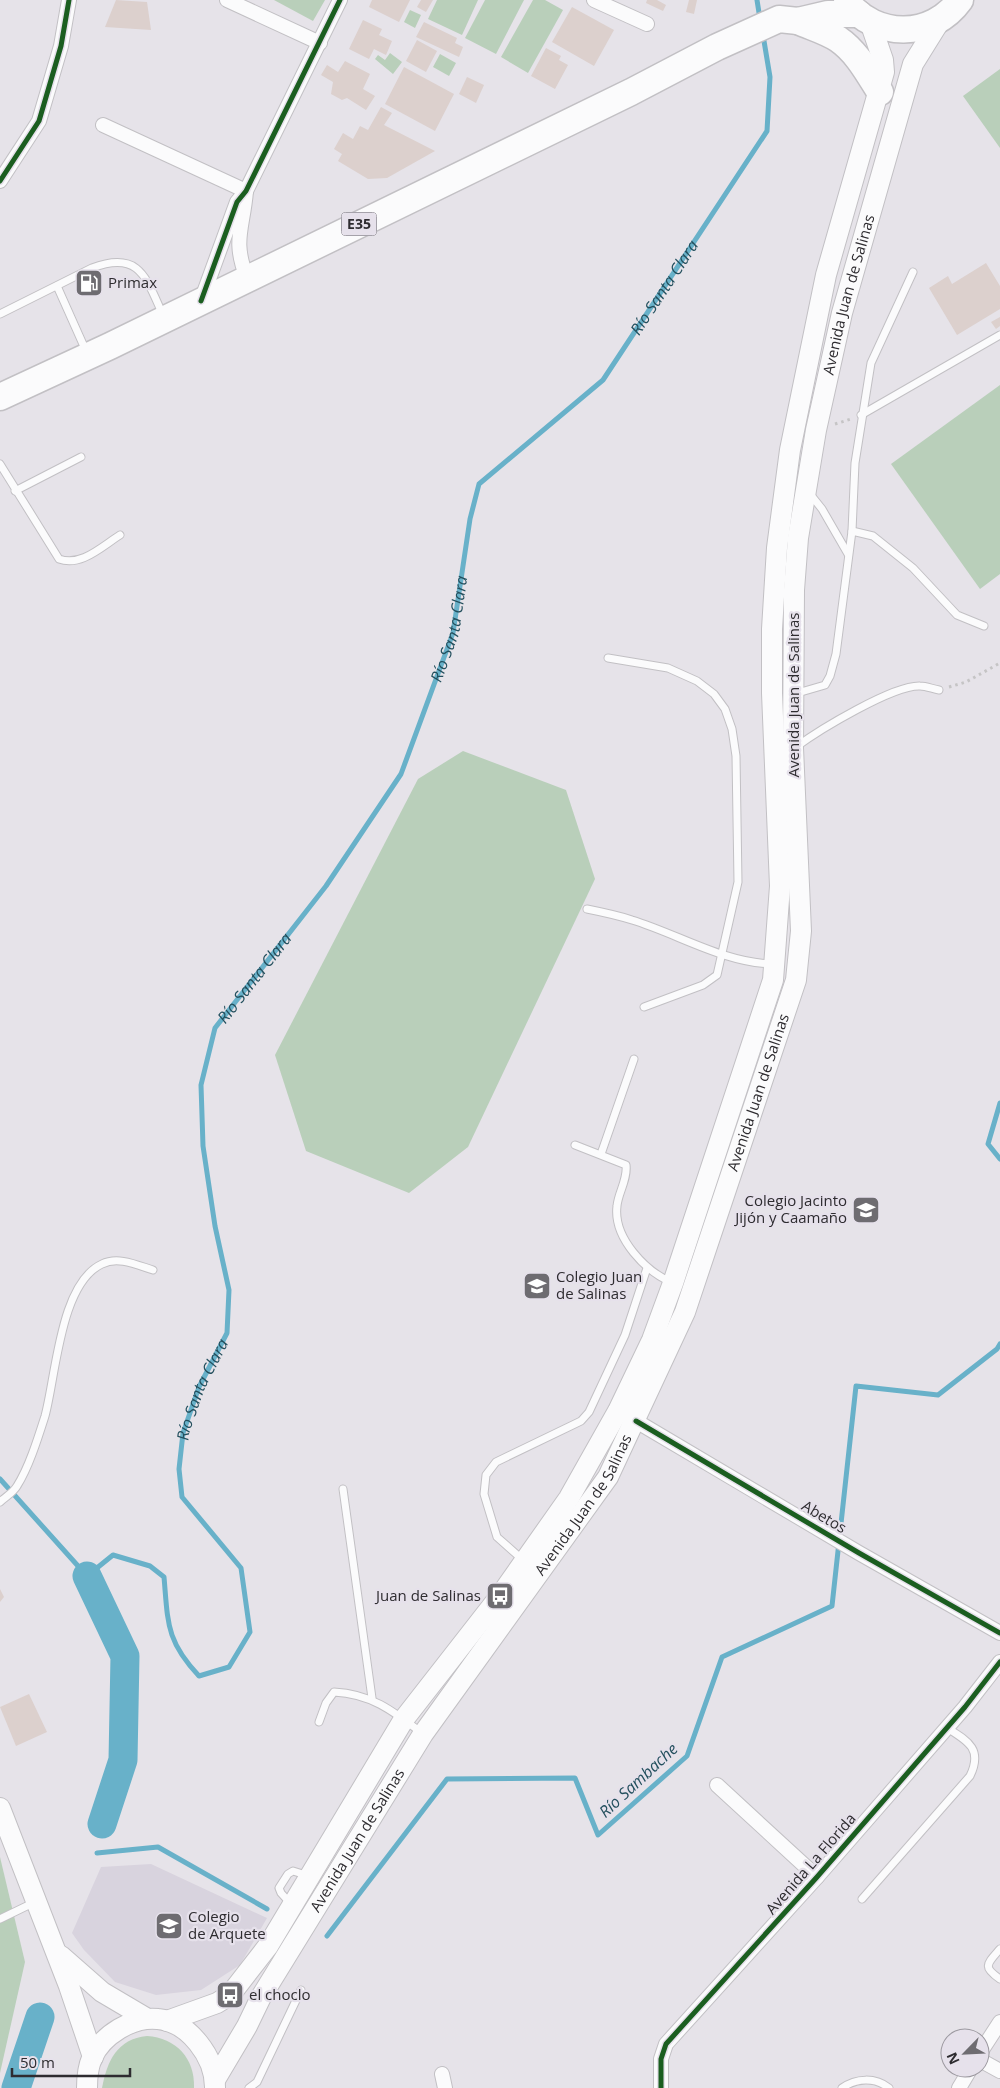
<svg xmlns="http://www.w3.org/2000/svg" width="1000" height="2088" viewBox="0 0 1000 2088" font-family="'Open Sans',sans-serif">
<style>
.built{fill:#d8d3de}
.green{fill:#b9cfba}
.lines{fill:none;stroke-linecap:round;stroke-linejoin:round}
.stream{stroke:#68b1c9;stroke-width:5}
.river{stroke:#68b1c9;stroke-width:29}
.building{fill:#dcd0cd}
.lane-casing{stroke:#c2c0c4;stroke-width:9}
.street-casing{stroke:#c2c0c4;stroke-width:16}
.secondary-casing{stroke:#c2c0c4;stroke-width:22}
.highway-casing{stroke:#c2c0c4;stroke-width:29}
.path{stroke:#c5c4c5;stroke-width:3;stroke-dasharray:2.5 4;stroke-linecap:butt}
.lane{stroke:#fbfbfc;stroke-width:7}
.street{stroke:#fbfbfc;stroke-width:14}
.secondary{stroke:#fbfbfc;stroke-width:20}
.highway{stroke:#fbfbfc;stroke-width:26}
.cycleway-casing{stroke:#e6e1eb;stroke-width:8}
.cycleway{stroke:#1b5e20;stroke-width:5}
.labels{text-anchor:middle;stroke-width:4.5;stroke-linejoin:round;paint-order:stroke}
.shield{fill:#e6e1eb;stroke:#656268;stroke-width:1}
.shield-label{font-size:14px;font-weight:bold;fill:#2e2c30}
.poi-label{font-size:15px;fill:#2e2c30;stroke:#e6e1eb;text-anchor:start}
.street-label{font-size:15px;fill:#2e2c30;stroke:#e6e1eb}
.water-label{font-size:16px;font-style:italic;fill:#234f5d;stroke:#e6e1eb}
</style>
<rect width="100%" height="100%" fill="#e6e3e9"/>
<polygon class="built" points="151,1864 267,1918 240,1965 201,1990 156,1995 115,1982 84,1950 72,1933 101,1867"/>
<g class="green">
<polygon points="274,0 325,0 313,21"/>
<polygon points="437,0 478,0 462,35 428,19"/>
<polygon points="485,0 524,0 496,54 465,38"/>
<polygon points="533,0 545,0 563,10 528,73 501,57"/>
<polygon points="410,10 421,15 415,28 404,22"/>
<polygon points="390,53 402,62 393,74 375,59 378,55 385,60"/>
<polygon points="440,54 456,63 449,76 433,67"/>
<polygon points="1000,69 1000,148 963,96"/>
<polygon points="1000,385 1000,574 980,589 891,464"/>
<polygon points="463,751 566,790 595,879 468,1147 409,1193 306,1151 275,1055 418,779"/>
<polygon points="0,1857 25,1962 0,2073"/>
<path d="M147,2036C176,2038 195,2058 194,2088H102C107,2061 117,2039 147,2036Z"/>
</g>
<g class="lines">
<g class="stream">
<polyline points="757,0 760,19"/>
<polyline points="1000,1103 988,1144 1000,1159"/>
<path id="s1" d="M0,1479L87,1576L113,1555L150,1566L164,1577C168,1623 166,1641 199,1676L229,1667L250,1632L241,1568L182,1497L179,1469L183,1433L199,1387L227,1333L229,1290L215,1226L203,1146L201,1085L215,1028L326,886L401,774L453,633L470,519L479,484L603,380L767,131L770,77L763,35"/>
<polyline points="97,1853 158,1847 267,1909"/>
<polyline points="327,1936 447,1779 575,1778 598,1835 687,1756 722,1657 832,1606 856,1386 938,1395 997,1349 1000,1344"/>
</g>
<g class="river">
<polyline points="87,1576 125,1656 123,1760 102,1824"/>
<polyline points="16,2088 40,2017"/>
</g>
</g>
<g class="building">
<polygon points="116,0 147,2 151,30 105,27"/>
<polygon points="372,0 410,0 399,22 369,7"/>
<polygon points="421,0 433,0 426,12 417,7"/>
<polygon points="647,0 657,0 666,5 663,11 646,3"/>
<polygon points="689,0 697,0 694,14 686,12"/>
<polygon points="572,7 614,30 594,66 552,42"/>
<polygon points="363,20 382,29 379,35 392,41 386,55 374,49 369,59 349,49"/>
<polygon points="424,22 457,38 455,43 463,47 459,57 416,37"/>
<polygon points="417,40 437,51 426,72 406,61"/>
<polygon points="546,48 561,56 559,60 568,65 555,89 531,76"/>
<polygon points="345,61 370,74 363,89 375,96 366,110 347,98 342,100 331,94 333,82 321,75 327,65 338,72"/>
<polygon points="404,67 454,94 435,131 385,104"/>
<polygon points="467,77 484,85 476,103 459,94"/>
<polygon points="381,107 392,113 384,125 435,151 387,178 368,179 338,161 342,154 334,149 343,133 353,139 360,126 368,130"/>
<polygon points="986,263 1000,286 1000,309 957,335 929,288 948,276 952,284"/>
<polygon points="1000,317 1000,326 996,329 991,322"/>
<polygon points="0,1589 4,1597 0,1602"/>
<polygon points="29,1694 47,1732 16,1746 0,1707"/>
</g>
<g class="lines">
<g class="lane-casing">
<g id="lane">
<polyline points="57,286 86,351"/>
<path d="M0,314L92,268C140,250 146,278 163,315"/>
<polyline points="861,415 1000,335"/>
<path d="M0,464L59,559C81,567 101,547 120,535"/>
<polyline points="15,491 81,457"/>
<polyline points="810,494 822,509 848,554"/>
<polyline points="852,531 873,536 913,568 957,615 984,626"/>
<polyline points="608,658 668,668 697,681 714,694 725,709 732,729 736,756 738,882 717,975 703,985 644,1007"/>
<polyline points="794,694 825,685 830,676 836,654 852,531 855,463 871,363 913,272"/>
<path d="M796,747C819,730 893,685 920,686C926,686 933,689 939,690"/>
<path d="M587,909C602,912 617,915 632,920C678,934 724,963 773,964"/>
<path d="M575,1145L626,1165C628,1179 618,1193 617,1206C613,1238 646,1272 673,1283"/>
<polyline points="601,1154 634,1059"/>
<polyline points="343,1489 372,1698"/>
<path d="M0,1502C5,1497 13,1493 17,1486C29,1467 38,1438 45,1416C56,1376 60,1283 102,1264C118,1256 137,1265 153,1270"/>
<polyline points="523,1560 497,1537 484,1494 486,1475 496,1462 581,1421 589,1412 625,1335 647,1268"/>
<path d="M319,1722L326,1703L334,1692C372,1694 393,1711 423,1734"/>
<path d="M862,1899L970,1776C983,1749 968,1741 947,1728"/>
<polyline points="291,1904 281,1893 279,1888 288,1874 293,1871 309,1876"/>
<polyline points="0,1919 35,1902"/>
<path d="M1000,1949C987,1964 982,1967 1000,1979"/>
<polyline points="249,2088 257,2082 301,1990"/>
<path d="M842,2088C856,2078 875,2077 889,2088"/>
</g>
</g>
<g class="street-casing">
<g id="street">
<polyline points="227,0 320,43"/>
<polyline points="594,0 647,24"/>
<polyline points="103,125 246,191"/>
<polyline points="0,181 39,121 61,46 69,0"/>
<path d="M246,191C243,229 232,240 247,278"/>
<polyline points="201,301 237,202 246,191 340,0"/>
<polyline points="636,1421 859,1553 1000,1633"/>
<polyline points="717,1785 817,1877"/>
<polyline points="980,2053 1000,2022"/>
<polyline points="980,2060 1000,2071"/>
<polyline points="442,2074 445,2088"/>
<polyline points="661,2088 661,2059 666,2044 817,1877 965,1707 1000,1662"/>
<polyline points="959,2088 971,2068"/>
</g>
</g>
<g class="secondary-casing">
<g id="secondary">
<polyline points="0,1808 69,1986 93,2057"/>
<polyline points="61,1956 102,1992 146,2018"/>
<polyline points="167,2021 217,2003 230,1995 268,1946 404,1719 500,1596 569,1498 618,1411 652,1340 673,1283 773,980 780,886 772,693 772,629 777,548 790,450 826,275 884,72 883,60 870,22"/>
<path id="s2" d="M215,2080L247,2026L261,1997L423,1734L608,1477L685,1312L796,980L801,931L793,748L794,590L798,538L816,430L842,313L913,64L941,19"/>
<path d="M87,2088C87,2078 88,2067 92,2058C102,2035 133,2016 158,2019C189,2022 215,2057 215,2087"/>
</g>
</g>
<g class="highway-casing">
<g id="highway">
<path d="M847,2C876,39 932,39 960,0"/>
<path d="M798,21C811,27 826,31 838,39C857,52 868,73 880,92"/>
<polyline points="0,397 110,346 631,92 717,47 779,19 798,21 828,14 859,14"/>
</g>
</g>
<g class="path">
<polyline points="835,424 851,419"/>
<polyline points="949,687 966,682 1000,663"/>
</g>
<use href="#lane" class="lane"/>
<use href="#street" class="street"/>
<use href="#secondary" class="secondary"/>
<use href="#highway" class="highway"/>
<g class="cycleway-casing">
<g id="cycleway">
<polyline points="0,181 39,121 61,46 69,0"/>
<polyline points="201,301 237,202 246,191 340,0"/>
<polyline points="636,1421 859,1553 1000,1633"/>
<polyline points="661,2088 661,2059 666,2044 817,1877 965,1707 1000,1662"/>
</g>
</g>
<use href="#cycleway" class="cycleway"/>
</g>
<defs>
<g id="fuel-square" transform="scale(1.4375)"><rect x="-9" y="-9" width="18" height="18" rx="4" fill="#6e6c71" stroke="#e6e1eb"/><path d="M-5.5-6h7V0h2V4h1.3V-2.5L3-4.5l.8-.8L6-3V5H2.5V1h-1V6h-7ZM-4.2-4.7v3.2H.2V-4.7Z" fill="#fff"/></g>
<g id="school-square" transform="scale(1.4375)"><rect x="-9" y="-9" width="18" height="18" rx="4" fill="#6e6c71" stroke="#e6e1eb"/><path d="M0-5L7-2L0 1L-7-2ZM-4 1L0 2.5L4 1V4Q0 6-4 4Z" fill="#fff"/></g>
<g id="bus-square" transform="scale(1.4375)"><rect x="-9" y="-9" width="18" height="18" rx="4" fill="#6e6c71" stroke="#e6e1eb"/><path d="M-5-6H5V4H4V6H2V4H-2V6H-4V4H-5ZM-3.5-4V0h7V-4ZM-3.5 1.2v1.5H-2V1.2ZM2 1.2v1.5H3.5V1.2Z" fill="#fff"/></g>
</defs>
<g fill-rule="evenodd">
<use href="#fuel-square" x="89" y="283"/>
<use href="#school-square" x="866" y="1210"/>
<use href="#school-square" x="537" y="1286"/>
<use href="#bus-square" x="500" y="1596"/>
<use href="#school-square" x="169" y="1926"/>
<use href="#bus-square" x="230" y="1995"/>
</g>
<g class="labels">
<rect class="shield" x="341.5" y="212.5" width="35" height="23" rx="4"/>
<g class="shield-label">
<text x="359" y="229">E35</text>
</g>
<g class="poi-label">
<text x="108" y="288">Primax</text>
<text x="847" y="1206" text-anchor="end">Colegio Jacinto<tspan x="847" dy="17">Jijón y Caamaño</tspan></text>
<text x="556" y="1282">Colegio Juan<tspan x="556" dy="17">de Salinas</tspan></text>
<text x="481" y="1601" text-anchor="end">Juan de Salinas</text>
<text x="188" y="1922">Colegio<tspan x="188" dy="17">de Arquete</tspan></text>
<text x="249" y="2000">el choclo</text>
</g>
<g class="street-label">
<text dy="5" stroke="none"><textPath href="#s2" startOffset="1944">Avenida Juan de Salinas</textPath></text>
<text transform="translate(794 695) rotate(-90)" y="5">Avenida Juan de Salinas</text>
<text dy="5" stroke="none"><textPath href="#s2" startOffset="1134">Avenida Juan de Salinas</textPath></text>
<text dy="5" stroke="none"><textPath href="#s2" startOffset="684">Avenida Juan de Salinas</textPath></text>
<text transform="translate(824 1517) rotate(31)" y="5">Abetos</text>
<text dy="5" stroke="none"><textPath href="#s2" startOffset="279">Avenida Juan de Salinas</textPath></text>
<text transform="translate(811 1864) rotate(-49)" y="5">Avenida La Florida</text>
</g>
<g class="water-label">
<text dy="6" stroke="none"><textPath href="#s1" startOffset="1930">Río Santa Clara</textPath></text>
<text dy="6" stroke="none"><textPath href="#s1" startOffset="1509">Río Santa Clara</textPath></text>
<text dy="6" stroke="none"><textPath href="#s1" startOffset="1104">Río Santa Clara</textPath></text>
<text dy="6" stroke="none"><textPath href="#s1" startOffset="669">Río Santa Clara</textPath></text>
<text transform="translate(638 1780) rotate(-43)" y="6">Río Sambache</text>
</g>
</g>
<g transform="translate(965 2053) rotate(246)"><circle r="24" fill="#e6e1eb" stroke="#9c99a0"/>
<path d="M0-4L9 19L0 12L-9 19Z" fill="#6e6c71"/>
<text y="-8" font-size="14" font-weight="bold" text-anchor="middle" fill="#2e2c30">N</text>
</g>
<path d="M12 2068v8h118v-8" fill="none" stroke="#2e2c30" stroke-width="2.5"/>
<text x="20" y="2068" font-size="15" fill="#2e2c30" stroke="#e6e1eb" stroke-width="4" paint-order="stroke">50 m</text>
</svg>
